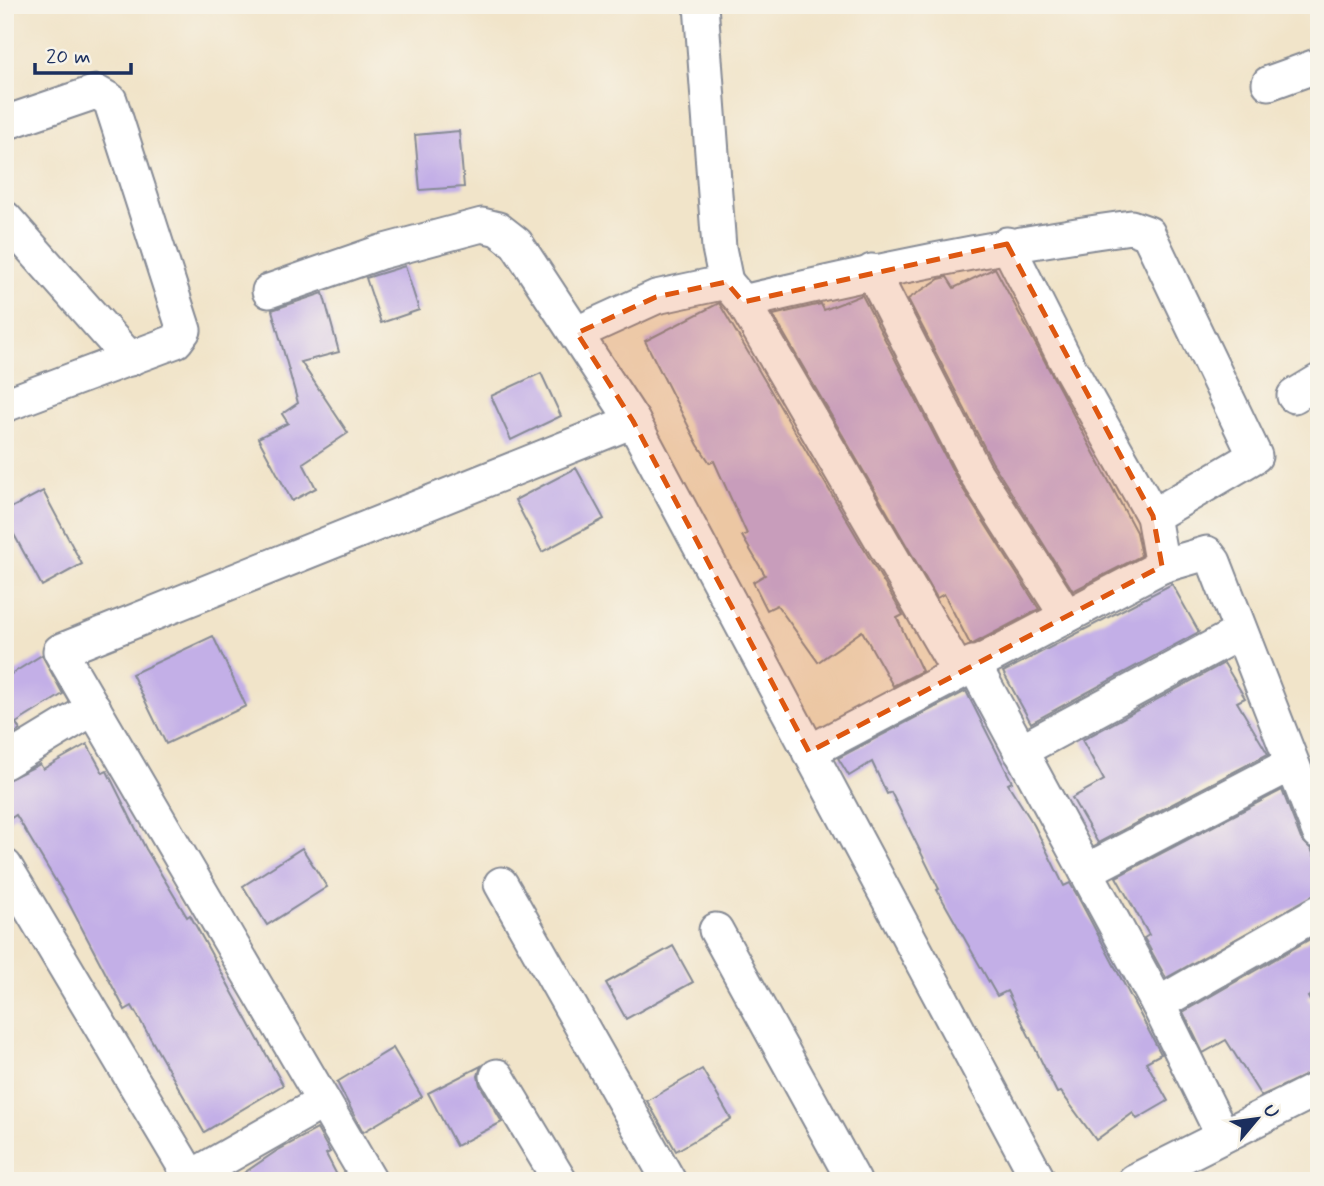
<svg xmlns="http://www.w3.org/2000/svg" width="1324" height="1186" viewBox="0 0 1324 1186" font-family="Mynerve,sans-serif">
<style>
.building{fill:#c3afe7}
.lines{fill:none;stroke-linecap:round;stroke-linejoin:round}
.minor-casing{stroke:#868a94;stroke-width:37}
.minor{stroke:#fff;stroke-width:33}
.marked{fill:#de5710;fill-opacity:0.2;stroke:#de5710;stroke-width:5;stroke-dasharray:14 9;stroke-linejoin:round}
</style>
<rect width="100%" height="100%" fill="#f7f3e8"/>
<filter id="ink" filterUnits="userSpaceOnUse"><feTurbulence type="fractalNoise" baseFrequency=".0143" numOctaves="2"/><feDisplacementMap in="SourceGraphic" scale="14" xChannelSelector="R" yChannelSelector="G"/><feConvolveMatrix kernelMatrix="1 2 1 2 8 2 1 2 1" color-interpolation-filters="sRGB"/></filter>
<filter id="wash" filterUnits="userSpaceOnUse"><feTurbulence type="fractalNoise" baseFrequency=".00686" numOctaves="4" result="noise"/><feDisplacementMap in="SourceGraphic" scale="28" xChannelSelector="R" yChannelSelector="G"/><feGaussianBlur stdDeviation="1.57" result="paint"/><feColorMatrix in="noise" values="0 0 0 0 0 0 0 0 0 0 0 0 0 0 0 0 0 1.4 0 .05"/><feComposite in="paint" operator="in"/></filter>
<g filter="url(#wash)">
<rect width="100%" height="100%" fill="#f1e4c9"/>
<g id="blocks">
<g class="building">
<polygon points="459,131 464,187 420,190 415,135"/>
<polygon points="405,266 419,310 381,323 366,278"/>
<polygon points="995,268 1136,532 1141,556 1073,591 992,462 908,299 939,279 947,277 954,288"/>
<polygon points="323,293 339,352 301,362 348,433 303,463 316,488 292,501 258,438 288,423 282,414 298,403 272,310"/>
<polygon points="862,295 958,481 1039,609 973,644 970,644 944,594 937,598 773,315 821,304 824,310"/>
<polygon points="719,303 903,615 897,618 922,671 893,686 862,631 818,662 777,605 767,610 753,582 765,575 742,536 747,534 714,461 710,463 698,445 645,341"/>
<polygon points="541,373 561,416 511,440 491,396"/>
<polygon points="576,468 604,519 542,552 515,500"/>
<polygon points="43,491 82,564 42,586 5,518 5,511"/>
<polygon points="1172,584 1199,632 1031,723 1003,672"/>
<polygon points="213,636 246,706 166,744 132,674"/>
<polygon points="42,655 63,694 16,723 20,730 5,739 5,678"/>
<polygon points="1224,663 1245,698 1237,702 1268,754 1098,843 1072,798 1104,780 1082,740"/>
<polygon points="966,691 1012,782 1008,784 1034,825 1064,886 1070,883 1077,895 1161,1054 1146,1062 1168,1101 1137,1119 1133,1113 1096,1140 1061,1092 1057,1093 1007,991 997,996 937,890 939,889 891,792 887,794 872,762 849,776 838,758"/>
<polygon points="87,744 103,773 107,771 146,849 187,917 190,915 283,1085 204,1132 132,1006 125,1010 66,898 16,815 5,822 5,781 40,764 43,769"/>
<polygon points="1282,790 1301,839 1311,849 1319,865 1319,893 1166,978 1144,938 1149,935 1116,877"/>
<polygon points="302,848 327,887 267,925 243,886"/>
<polygon points="1319,934 1319,991 1308,997 1319,1017 1319,1069 1261,1096 1226,1040 1203,1053 1183,1012"/>
<polygon points="673,946 693,982 626,1019 606,983"/>
<polygon points="393,1048 422,1097 363,1132 337,1082"/>
<polygon points="481,1066 478,1076 480,1085 502,1122 456,1146 428,1093"/>
<polygon points="702,1069 731,1119 676,1151 647,1101"/>
<polygon points="317,1129 330,1152 326,1154 340,1181 232,1181 278,1150"/>
</g>
</g>
</g>
<g filter="url(#ink)">
<use href="#blocks" fill-opacity="0" stroke="#868a94" stroke-width="2"/>
<g class="lines">
<g class="minor-casing">
<g id="minor">
<polyline points="701,5 719,248 726,282"/>
<polyline points="1269,83 1319,65"/>
<polyline points="5,123 96,92 110,100 184,330 176,341 5,405"/>
<polyline points="5,218 130,359"/>
<polyline points="872,271 975,472 1066,615"/>
<polyline points="269,291 381,252 482,225 498,229 516,243 633,421 1039,1181"/>
<path d="M743,302C872,271 1000,245 1131,227L1148,233L1255,456L1153,516"/>
<polyline points="577,333 656,297 726,282 743,302 958,671"/>
<polyline points="1294,396 1319,381"/>
<polyline points="1162,566 1207,553 1214,562 1319,832"/>
<polyline points="973,663 1158,1004 1222,1134"/>
<polyline points="1020,751 1239,633"/>
<polyline points="809,752 1162,566 1153,516 1067,363 1007,244"/>
<polyline points="5,762 94,708"/>
<polyline points="5,866 193,1181"/>
<polyline points="1086,871 1291,764"/>
<polyline points="501,884 669,1181"/>
<polyline points="716,930 854,1181"/>
<polyline points="1158,1004 1319,912"/>
<polyline points="497,1076 560,1181"/>
<polyline points="184,1181 323,1102"/>
<polyline points="370,1181 60,651 633,421"/>
<polyline points="1134,1181 1319,1088"/>
</g>
</g>
<use href="#minor" class="minor"/>
</g>
</g>
<path class="marked" d="M1007,244L1153,516L1162,566L809,752L633,421L577,333L656,297L726,282L743,302Z"/>
<rect width="1324" height="1186" fill="none" stroke="#f7f3e8" stroke-width="28"/>
<g transform="translate(1257 1119) rotate(61)" stroke="#f7f3e8" stroke-width="5" paint-order="stroke">
<path d="M0-5L12 26L0 18L-12 26Z" fill="#1b2f5e"/>
<text y="-10" font-size="19" font-weight="bold" text-anchor="middle" fill="#1b2f5e">U</text>
</g>
<path d="M35 63v10h96v-10" fill="none" stroke="#1b2f5e" stroke-width="3.5"/>
<text x="46" y="63" font-size="21" fill="#1b2f5e" stroke="#f7f3e8" stroke-width="5" paint-order="stroke">20 m</text>
</svg>
